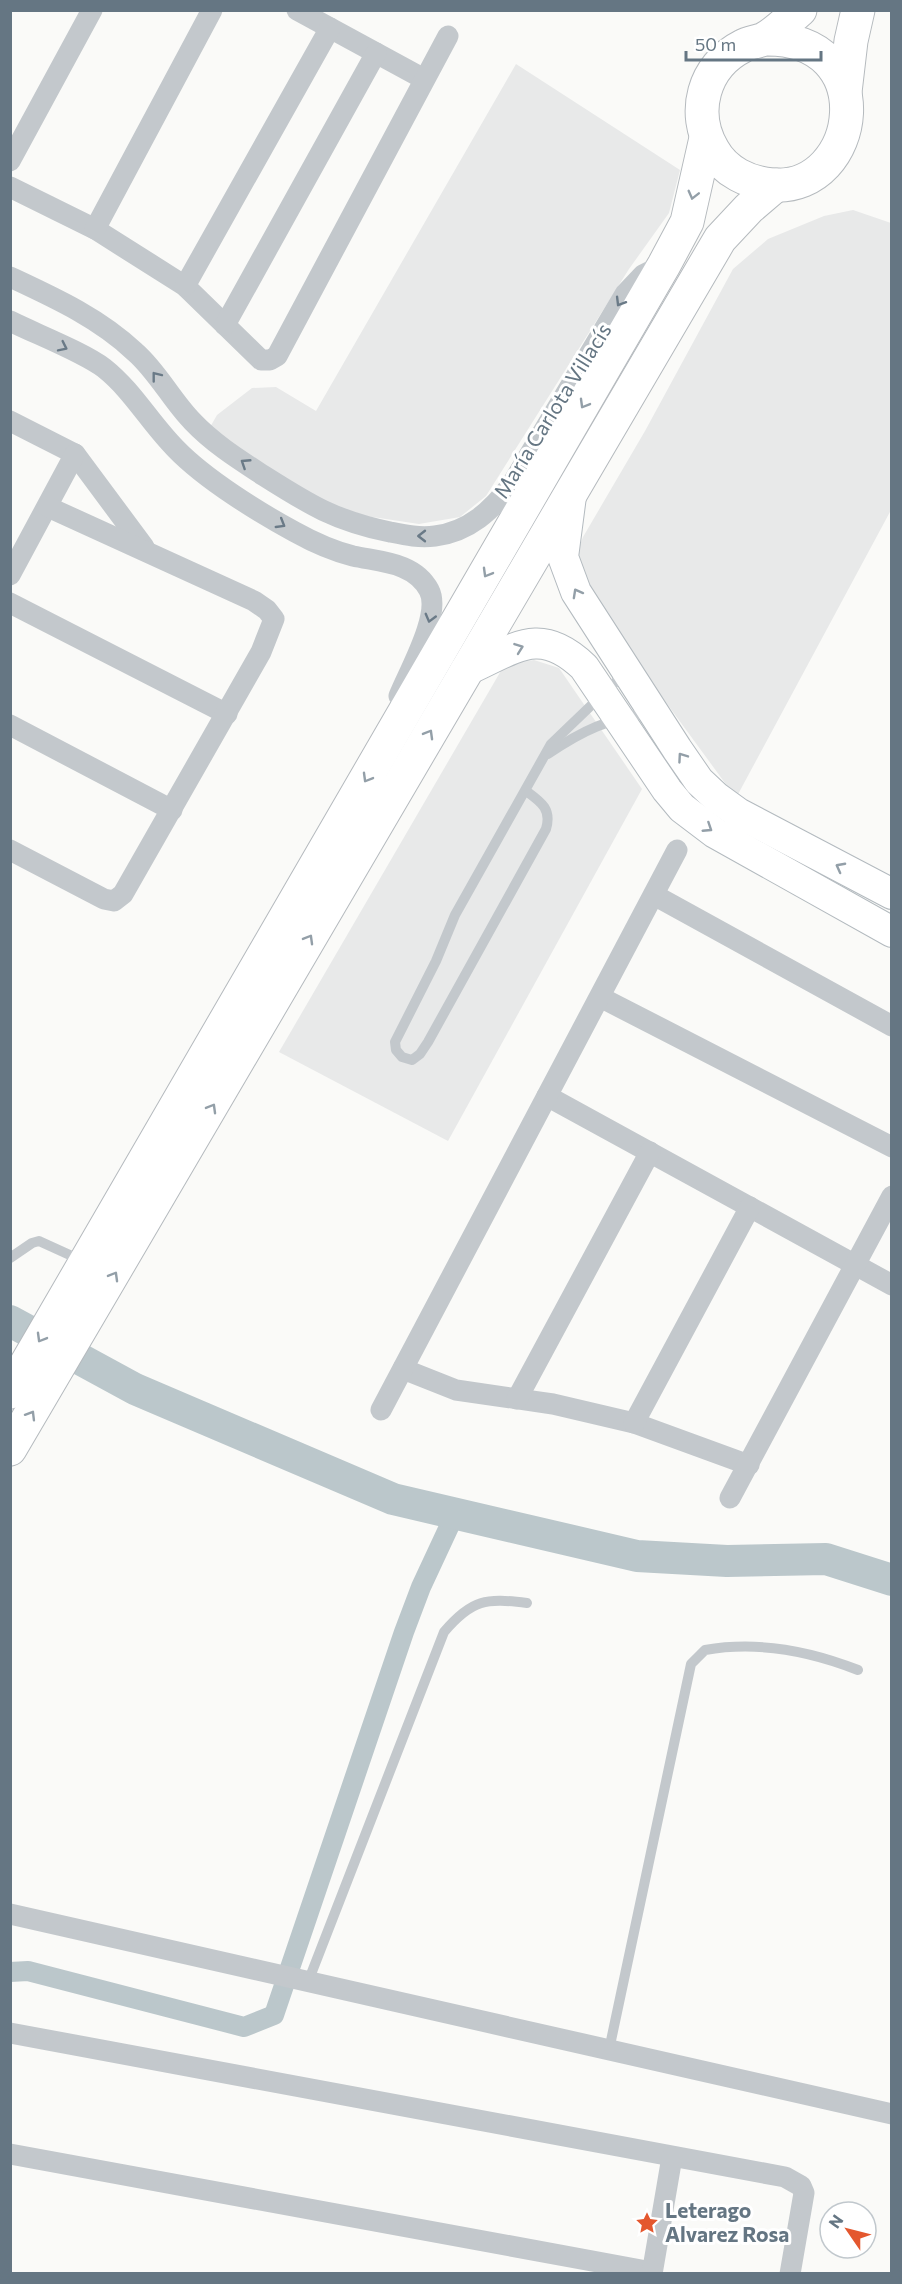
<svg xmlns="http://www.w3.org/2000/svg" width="902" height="2284" viewBox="0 0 902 2284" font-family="Commissioner,sans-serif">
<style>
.built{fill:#e8e9e9}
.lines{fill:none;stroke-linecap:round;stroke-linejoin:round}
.canal{stroke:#bbc7cb;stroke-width:20}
.river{stroke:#bbc7cb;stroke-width:32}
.secondary-casing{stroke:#b3babf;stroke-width:32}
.primary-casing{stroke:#b5babe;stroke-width:35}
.lane{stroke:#c3c8cc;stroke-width:10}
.street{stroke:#c3c8cc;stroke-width:21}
.secondary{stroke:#fff;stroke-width:30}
.primary{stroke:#fff;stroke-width:33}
.oneway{stroke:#939fa8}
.oneway2{stroke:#6a7a87}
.labels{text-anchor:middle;stroke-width:6;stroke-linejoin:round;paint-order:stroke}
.street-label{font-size:21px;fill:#657683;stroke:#fff}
.poi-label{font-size:21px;font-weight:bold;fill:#657683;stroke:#fff;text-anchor:start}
</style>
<rect width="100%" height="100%" fill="#fafaf8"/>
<g class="built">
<polygon points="516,64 680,170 669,213 629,269 486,496 460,517 419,524 366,516 316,500 209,429 217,415 252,388 276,387 316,411"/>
<polygon points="853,210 891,223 891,510 736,798 580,585 575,558 583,537 645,431 733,269 768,239 824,216"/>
<polygon points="534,660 559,668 642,789 448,1141 279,1052 502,669 516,663"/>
</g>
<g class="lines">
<polyline class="canal" points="10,1972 28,1971 244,2027 274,2015 404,1632 421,1587 455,1514"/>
<polyline class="river" points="10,1321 135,1389 393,1499 637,1556 727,1561 826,1559 892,1580"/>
<g class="secondary-casing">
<g id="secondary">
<polyline points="571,496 563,557 576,592 677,749 699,781 716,797 738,813 892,894"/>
<path d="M465,671C515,649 539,624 584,667L667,790L682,808L715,833L892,932"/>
</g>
</g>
<g class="primary-casing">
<g id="primary">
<path d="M764,39C884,36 861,191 773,185C749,183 725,172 713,150C691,113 703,66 743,46C749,42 758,42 764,39C777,32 789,19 800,10"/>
<polyline points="845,92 851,41 858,10"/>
<polyline points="10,1392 664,265 687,222 706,138"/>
<polyline points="10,1449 720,239 749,208 776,185"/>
</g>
</g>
<g class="lane">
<path d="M548,754C583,730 608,719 651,712"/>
<path d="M526,791C541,802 552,809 546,829L428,1042L420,1054L412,1060L402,1057L396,1050L395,1042L436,961L455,915L551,744L626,672"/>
<polyline points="10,1258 32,1243 39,1241 83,1261"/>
<path d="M308,1982L444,1632C472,1599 486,1598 527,1603"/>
<path d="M609,2050L691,1664L705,1650C757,1641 810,1651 858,1670"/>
</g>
<g class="street">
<polyline points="297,10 424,79"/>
<polyline points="10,161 92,10"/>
<polyline points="10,187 95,229 185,286 261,360 270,360 277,356 448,36"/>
<polyline points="95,229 212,10"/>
<path d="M10,277C55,298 99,318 135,352C158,372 172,401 193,422C212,442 235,457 258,472C307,503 332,520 390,532C405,535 419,538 435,536C469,532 492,510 512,484L625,294L643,275L659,267"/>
<polyline points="185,286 330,28"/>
<path d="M10,321C36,334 83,352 104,368C133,391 150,423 176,449C205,479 258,512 295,532C313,542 333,551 353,556C380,562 414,562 429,590C442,614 409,671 399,696"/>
<polyline points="225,325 376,53"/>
<polyline points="10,421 75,454 144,547"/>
<polyline points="10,575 75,454"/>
<polyline points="10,603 227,714"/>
<polyline points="10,725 172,810"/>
<polyline points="10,850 104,899 114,901 123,894 261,652 274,619 267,610 254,601 48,507"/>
<polyline points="654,895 892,1026"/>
<polyline points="600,997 892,1147"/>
<polyline points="547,1096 892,1285"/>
<polyline points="403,1369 456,1390 553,1404 634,1423 749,1465"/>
<polyline points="517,1399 650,1152"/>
<polyline points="381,1410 677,850"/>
<polyline points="634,1423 750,1207"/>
<polyline points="730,1498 892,1196"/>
<polyline points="10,1914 892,2114"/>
<polyline points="10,2033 785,2177 801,2186 804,2193 790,2274"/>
<polyline points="10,2154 652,2272"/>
<polyline points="652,2274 672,2157"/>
</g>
<use href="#secondary" class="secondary"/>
<use href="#primary" class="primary"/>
</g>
<defs><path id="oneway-chevron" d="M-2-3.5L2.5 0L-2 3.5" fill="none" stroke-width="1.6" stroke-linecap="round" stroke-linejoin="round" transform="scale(1.5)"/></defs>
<g class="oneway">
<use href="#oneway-chevron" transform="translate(693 195) rotate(104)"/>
<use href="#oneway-chevron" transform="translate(584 404) rotate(120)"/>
<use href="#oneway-chevron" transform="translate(487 573) rotate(120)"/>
<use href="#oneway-chevron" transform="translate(577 593) rotate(-119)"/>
<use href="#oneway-chevron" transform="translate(519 648) rotate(-20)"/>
<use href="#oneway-chevron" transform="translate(429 734) rotate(-60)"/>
<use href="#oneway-chevron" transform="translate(682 757) rotate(-125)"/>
<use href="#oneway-chevron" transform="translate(367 778) rotate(120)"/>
<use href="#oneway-chevron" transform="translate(708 828) rotate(33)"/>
<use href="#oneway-chevron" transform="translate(840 867) rotate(-152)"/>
<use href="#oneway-chevron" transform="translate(309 939) rotate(-60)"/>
<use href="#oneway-chevron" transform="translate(212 1108) rotate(-60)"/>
<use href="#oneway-chevron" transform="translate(114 1276) rotate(-60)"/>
<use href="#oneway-chevron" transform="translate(41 1338) rotate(120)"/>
<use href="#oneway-chevron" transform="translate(31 1415) rotate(-59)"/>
</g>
<g class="oneway2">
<use href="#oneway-chevron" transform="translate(620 302) rotate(121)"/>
<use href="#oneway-chevron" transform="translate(63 347) rotate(26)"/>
<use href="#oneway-chevron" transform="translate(156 376) rotate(-128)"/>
<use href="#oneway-chevron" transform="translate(245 463) rotate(-147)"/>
<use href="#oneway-chevron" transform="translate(281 524) rotate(31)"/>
<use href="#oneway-chevron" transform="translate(422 536) rotate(-180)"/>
<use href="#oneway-chevron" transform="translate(430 618) rotate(105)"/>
</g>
<defs>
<g id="sight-bare" transform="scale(1.8)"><path d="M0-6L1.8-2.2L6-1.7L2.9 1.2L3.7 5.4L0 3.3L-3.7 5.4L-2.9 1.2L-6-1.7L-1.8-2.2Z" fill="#e4572e" stroke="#fff" stroke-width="2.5" paint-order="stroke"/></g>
</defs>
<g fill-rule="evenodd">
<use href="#sight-bare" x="647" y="2223"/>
</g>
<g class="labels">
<g class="street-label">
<text transform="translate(553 411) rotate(-58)" y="7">María Carlota Villacís</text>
</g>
<g class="poi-label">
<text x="665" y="2218">Leterago<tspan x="665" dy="24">Alvarez Rosa</tspan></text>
</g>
</g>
<rect width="902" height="2284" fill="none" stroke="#657683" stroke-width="24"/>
<g transform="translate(848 2230) rotate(305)"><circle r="28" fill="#ffffff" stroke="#c1c8cd" stroke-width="1.5"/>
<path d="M0-4.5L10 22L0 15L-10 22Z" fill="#e4572e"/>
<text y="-9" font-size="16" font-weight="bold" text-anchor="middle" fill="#657683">N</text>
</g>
<path d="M686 51v9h135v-9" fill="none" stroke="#657683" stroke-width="3"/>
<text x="695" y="51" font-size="18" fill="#657683" stroke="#ffffff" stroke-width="4.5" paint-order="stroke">50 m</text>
</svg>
